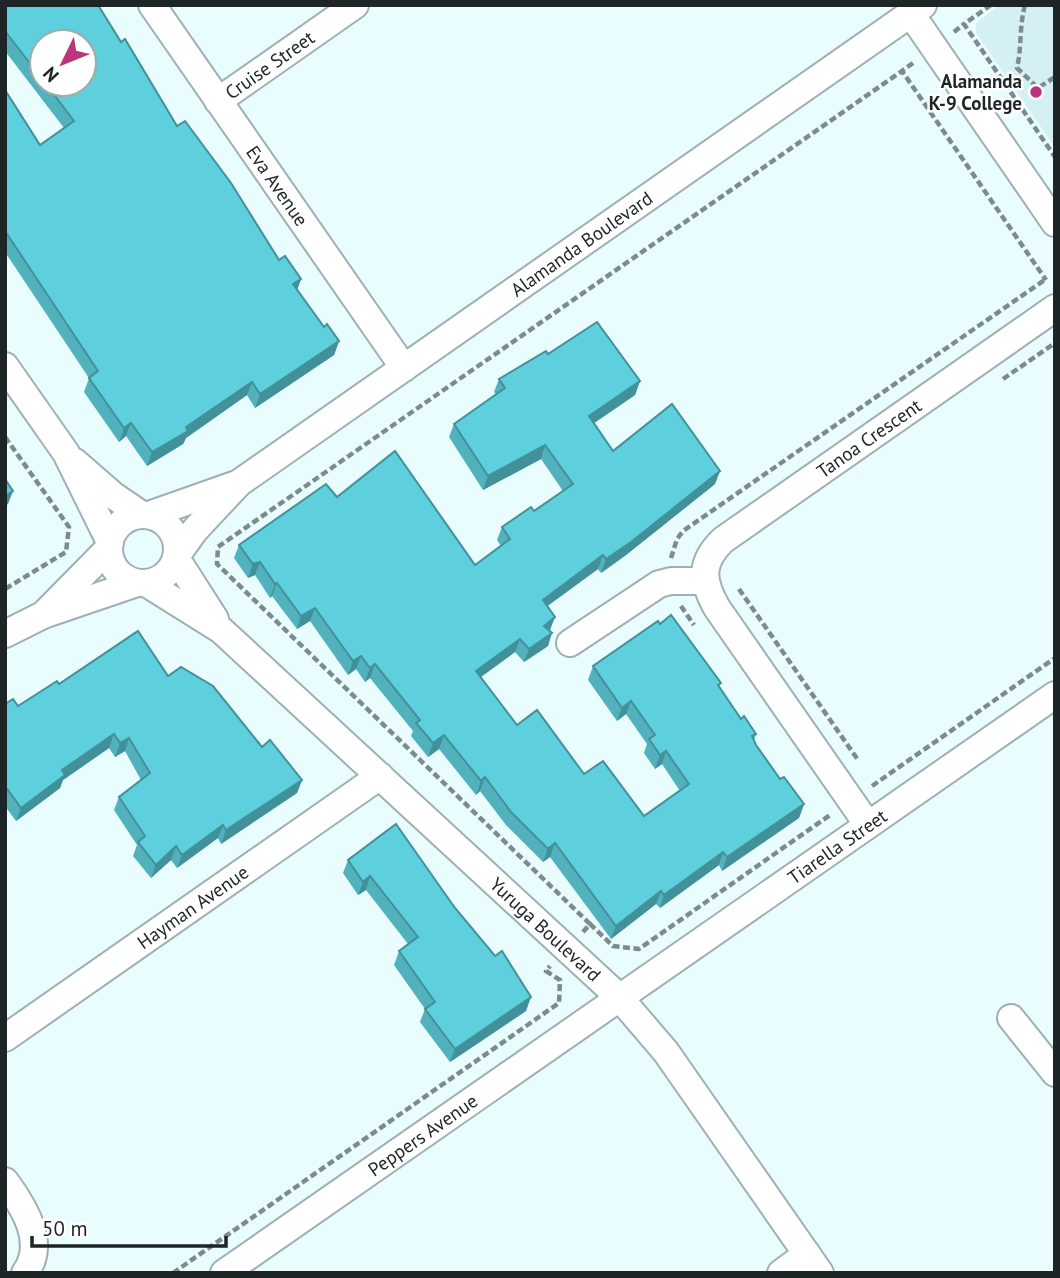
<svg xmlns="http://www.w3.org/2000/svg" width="1060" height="1278" viewBox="0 0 1060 1278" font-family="'PT Sans',sans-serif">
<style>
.built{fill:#d4f0f4}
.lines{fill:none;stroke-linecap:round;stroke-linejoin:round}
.minor-casing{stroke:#9eb0b2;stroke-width:30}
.path{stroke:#7e8a8c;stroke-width:4.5;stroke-dasharray:7 3.5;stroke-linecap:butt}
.minor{stroke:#fff;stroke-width:26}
.wall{fill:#51b2bd;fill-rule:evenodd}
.shaded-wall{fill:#42919a}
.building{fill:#5ecfdc;stroke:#42919a;stroke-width:2}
.poi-dot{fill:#ba357b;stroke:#fff;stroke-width:2.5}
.labels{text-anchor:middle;stroke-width:5;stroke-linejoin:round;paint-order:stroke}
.street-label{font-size:19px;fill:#1e2526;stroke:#fff}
.poi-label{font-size:19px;font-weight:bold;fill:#1e2526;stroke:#fff;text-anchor:end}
</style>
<rect width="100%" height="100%" fill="#e9fcfe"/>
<polygon class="built" points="1000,5 1055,5 1055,147 976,33 976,23"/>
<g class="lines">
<g class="minor-casing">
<g id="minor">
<path id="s1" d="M152,5L404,368"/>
<polyline points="911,14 1055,223"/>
<path id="s2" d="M218,101L355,5"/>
<polyline points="5,366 66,453 110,542"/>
<polyline points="75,462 114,496 142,515"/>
<polyline points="149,515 234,485"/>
<circle cx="143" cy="549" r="34"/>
<path id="s3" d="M177,555L195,530L239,483L923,5"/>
<polyline points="176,558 215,619"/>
<path id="s4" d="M146,583L221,630L619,997L666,1052L820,1273"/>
<polyline points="47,611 109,548"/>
<polyline points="5,634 43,615 137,583"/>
<polyline points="570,643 659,584 671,581 704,581"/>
<path id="s5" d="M868,825L717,608C701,580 700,562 723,540L1055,308"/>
<polyline points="1011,1018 1055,1073"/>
<path id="s6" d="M5,1038L380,776"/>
<path d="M5,1181C24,1207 47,1243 25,1273"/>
<path id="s7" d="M224,1273L1055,695"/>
<polyline points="781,1273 807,1254"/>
</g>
</g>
<g class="path">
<polyline points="991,5 964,24 1055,157"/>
<path d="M1025,5C1019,27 1022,46 1017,68L1038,88L1055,77"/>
<polyline points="954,32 964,24"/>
<polyline points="913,63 902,71 1046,280"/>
<polyline points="1003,379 1055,343"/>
<polyline points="5,437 69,527 66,552 5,589"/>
<polyline points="671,558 677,539 683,531 1046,279"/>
<polyline points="739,589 858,760"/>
<polyline points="681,606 694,625"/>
<polyline points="872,786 1055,658"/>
<polyline points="590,924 217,564 218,547 902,71"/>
<polyline points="583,932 590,924 613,946 639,949 830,815"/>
<polyline points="173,1273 559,1003 560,980 546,971 550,966"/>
</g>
<use href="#minor" class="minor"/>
</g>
<g class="wall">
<path d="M5,5L121,42L177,126L279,260L301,279L297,290L324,327L339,341L334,355L255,408L247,395L186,438L183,444L147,466L126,436L119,442L84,392L89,378L5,252V90L40,145L64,128L5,51ZM42,42L84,84H42Z"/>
<polygon points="548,354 640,381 635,395 594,423 613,451 715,484 626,555 601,573 598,569 547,606 550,631 548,646 524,662 515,652 481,677 517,725 644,816 680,791 662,764 655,769 644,753 647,744 626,714 617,721 588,680 593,666 721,683 719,687 741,719 756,734 754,740 756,745 780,779 804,804 799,818 722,871 719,865 660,908 656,904 611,939 550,857 543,862 506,825 480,791 476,795 439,749 428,757 411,736 413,731 370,678 365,682 356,669 348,675 310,621 297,629 272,596 270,598 255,575 248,578 234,558 239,545 337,497 475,565 501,546 497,540 502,527 534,511 563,491 541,459 483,490 449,437 454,424 496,394 494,392 499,379"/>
<polygon points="168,676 262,747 302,780 297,793 221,844 218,838 177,868 171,860 151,878 133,856 137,845 114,810 119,797 141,780 125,751 115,757 109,748 63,780 60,788 16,821 5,806 5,704 18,706 59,684"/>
<polygon points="396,824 526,1011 450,1062 420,1022 425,1009 394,965 399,951 408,944 366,890 358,895 343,873 348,860"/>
</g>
<g class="shaded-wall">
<polygon points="301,279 296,293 293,284"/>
<polygon points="339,341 334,355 255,408 260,394"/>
<polygon points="640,381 635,395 584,430 589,416"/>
<polygon points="252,382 247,395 186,438 183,444 147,466 152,452"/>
<polygon points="131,423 126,436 119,442 124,428"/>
<polygon points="545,445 541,459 483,490 488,476"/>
<polygon points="720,471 715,484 626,555 601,573 606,559"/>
<polygon points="13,491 8,504 5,506 5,496"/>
<polygon points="603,555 598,569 538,613 543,600"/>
<polygon points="260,562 255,575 248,578 253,564"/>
<polygon points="277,583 272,596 270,598 275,584"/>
<polygon points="315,608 310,621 297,629 301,616"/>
<polygon points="555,617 550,630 544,626"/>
<polygon points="552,633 548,646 524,662 529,649"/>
<polygon points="520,639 515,652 471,684 476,671"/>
<polygon points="361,656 356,669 348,675 353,661"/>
<polygon points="375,664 370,678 365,682 370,668"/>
<polygon points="631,701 626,714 617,721 622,708"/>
<polygon points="114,734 109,748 63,780 60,788 16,821 21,808 62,770"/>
<polygon points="444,735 439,749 428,757 433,743"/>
<polygon points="129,738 125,751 115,757 120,743"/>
<polygon points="666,751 662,764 655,769 660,755"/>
<polygon points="485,777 480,791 476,795 481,781"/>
<polygon points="302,780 297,793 221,844 226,830"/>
<polygon points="804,804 799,818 722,871 727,857"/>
<polygon points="223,825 218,838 177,868 182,855"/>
<polygon points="555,843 550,857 543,862 548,849"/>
<polygon points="176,846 171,860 151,878 156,865"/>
<polygon points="723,852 719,865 660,908 664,895"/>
<polygon points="370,876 366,890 358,895 363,882"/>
<polygon points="661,891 656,904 611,939 616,926"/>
<polygon points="531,997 526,1011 450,1062 455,1049"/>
</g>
<g class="building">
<polygon points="5,5 98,5 121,42 125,39 177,126 185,121 231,183 279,260 285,256 301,279 293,284 324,327 327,324 339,341 260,394 252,382 186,427 188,431 152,452 131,423 124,428 89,378 98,371 5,231 5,90 40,145 74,121 46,84 84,84 84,42 42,42 42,79 5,31"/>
<polygon points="597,322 640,381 589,416 613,451 672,404 720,471 631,542 606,559 603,555 543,600 555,617 544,626 552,633 529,649 520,639 476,671 517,725 537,710 584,774 603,761 644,816 689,784 666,751 660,755 649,739 655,735 631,701 622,708 593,666 658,621 660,624 671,615 721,683 718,685 741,719 744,716 756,734 752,736 756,745 780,779 784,777 804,804 727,857 723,852 664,895 661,891 616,926 555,843 548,849 511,812 485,777 481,781 444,735 433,743 416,723 420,720 375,664 370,668 361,656 353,661 315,608 301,616 277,583 275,584 260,562 253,564 239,545 326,484 337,497 395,451 475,565 510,539 502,527 531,507 534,511 573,484 545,445 488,476 454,424 505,388 499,379 546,351 548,354"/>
<polygon points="5,479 13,491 5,496"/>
<polygon points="138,631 168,676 181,667 213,686 262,747 270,740 302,780 226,830 223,825 182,855 176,846 156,865 138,842 145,836 119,797 150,773 129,738 120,743 114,734 62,770 65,775 21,808 5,786 5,704 13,699 18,706 57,681 59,684"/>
<polygon points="396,824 455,908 495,956 502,951 531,997 455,1049 425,1009 435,1002 399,951 418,937 370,876 363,882 348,860"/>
</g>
<circle class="poi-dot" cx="1036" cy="92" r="7"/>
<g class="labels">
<g class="street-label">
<text dy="7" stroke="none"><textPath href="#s2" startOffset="63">Cruise Street</textPath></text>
<text dy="7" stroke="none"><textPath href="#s1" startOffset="220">Eva Avenue</textPath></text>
<text dy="7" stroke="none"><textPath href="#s3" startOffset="513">Alamanda Boulevard</textPath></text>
<text dy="7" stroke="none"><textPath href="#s5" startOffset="518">Tanoa Crescent</textPath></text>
<text dy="7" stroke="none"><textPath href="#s7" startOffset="747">Tiarella Street</textPath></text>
<text dy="7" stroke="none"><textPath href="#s6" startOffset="229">Hayman Avenue</textPath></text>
<text dy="7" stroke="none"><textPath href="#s4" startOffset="530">Yuruga Boulevard</textPath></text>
<text dy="7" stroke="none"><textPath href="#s7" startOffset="242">Peppers Avenue</textPath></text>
</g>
<g class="poi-label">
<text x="1022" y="88">Alamanda<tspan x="1022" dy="22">K-9 College</tspan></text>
</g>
</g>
<rect width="1060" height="1278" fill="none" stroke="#1e2526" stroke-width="14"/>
<g transform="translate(63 63) rotate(227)"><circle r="33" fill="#ffffff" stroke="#a5a8a8" stroke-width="2"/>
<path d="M0-5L12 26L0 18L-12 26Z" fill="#ba357b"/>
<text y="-10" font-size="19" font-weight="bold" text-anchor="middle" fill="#1e2526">N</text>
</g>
<path d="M32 1236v10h194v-10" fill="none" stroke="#1e2526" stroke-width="3.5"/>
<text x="42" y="1236" font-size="21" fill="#1e2526" stroke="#ffffff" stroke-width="5" paint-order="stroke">50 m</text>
</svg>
